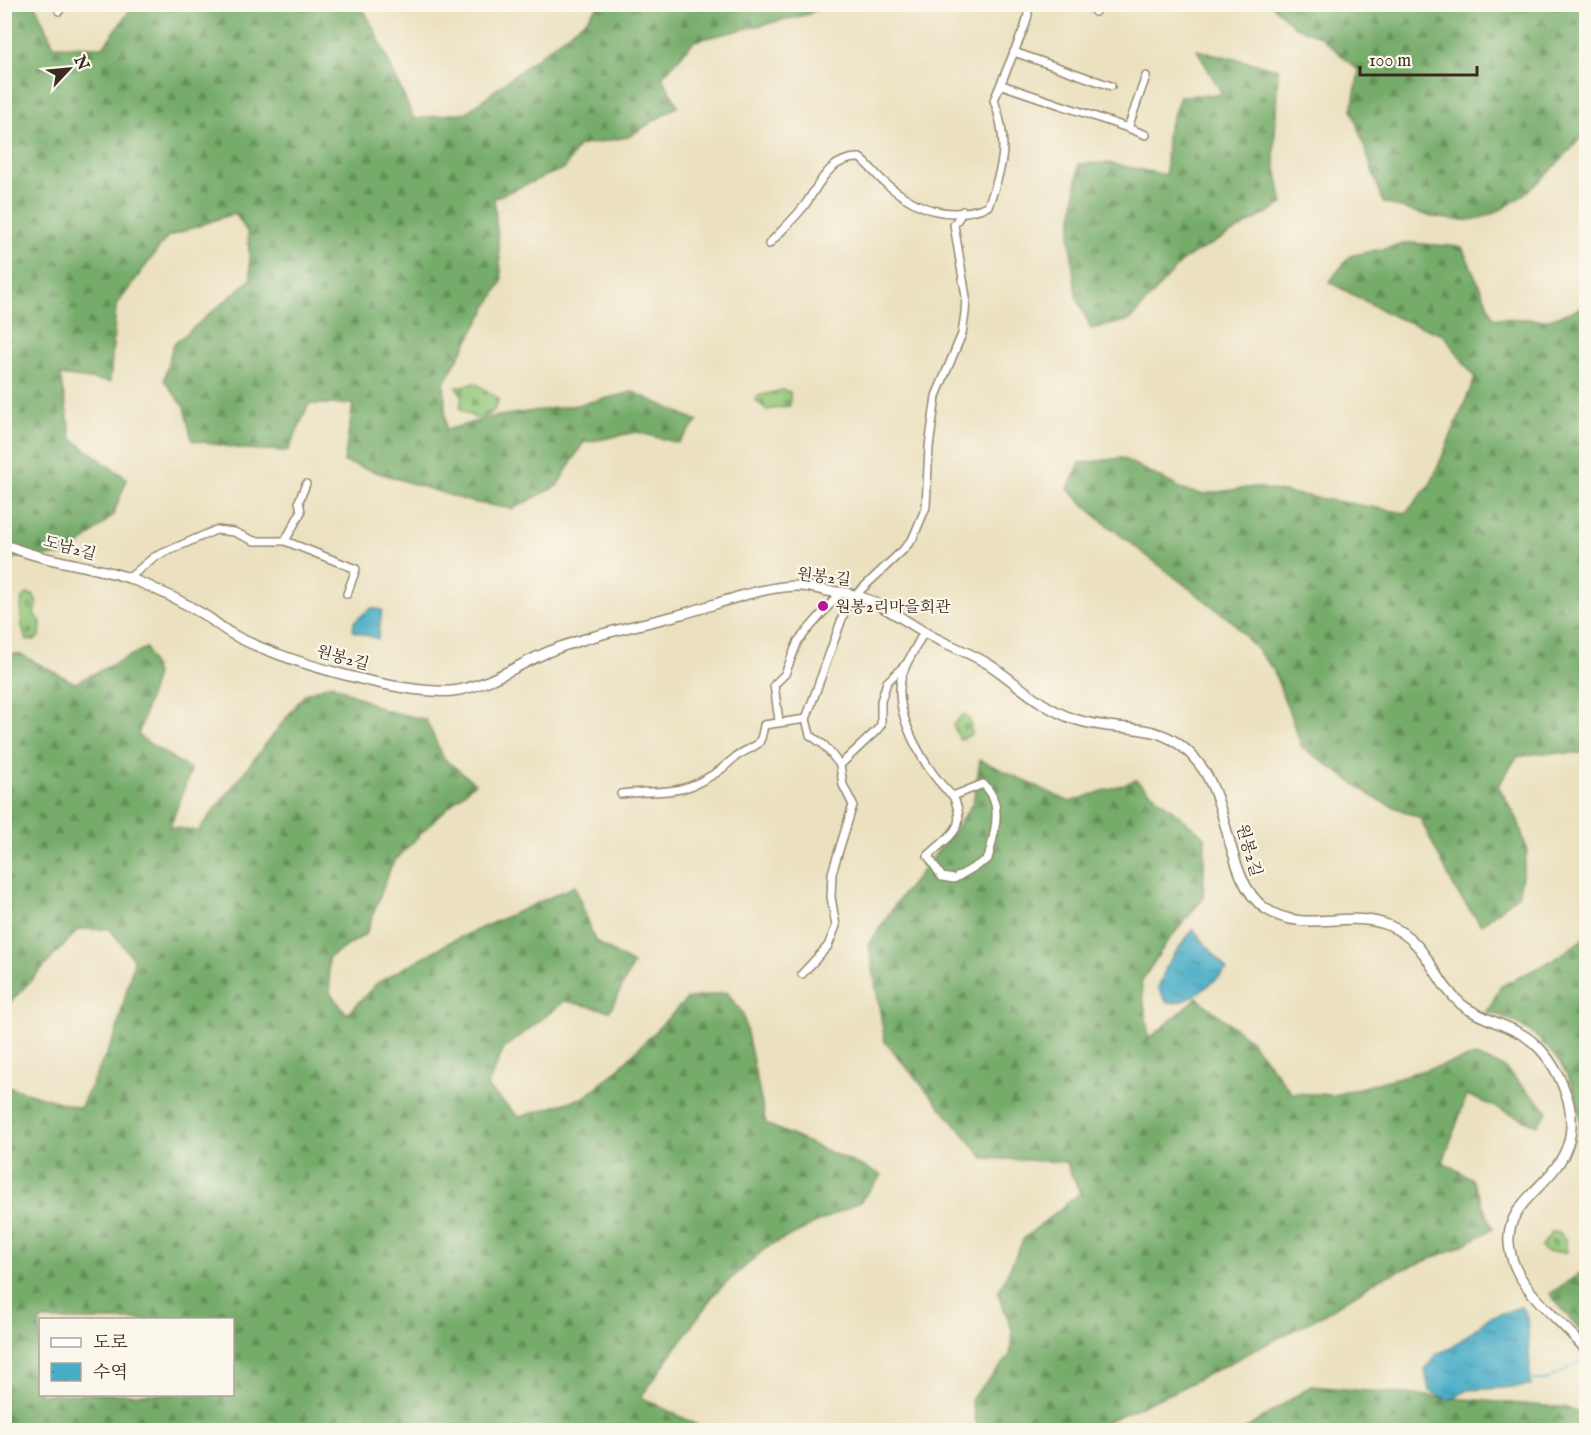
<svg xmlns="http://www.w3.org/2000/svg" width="1591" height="1435" viewBox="0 0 1591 1435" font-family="'IM FELL English','Noto Serif KR',serif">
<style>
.forest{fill:url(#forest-firs);stroke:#586b44;stroke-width:1.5;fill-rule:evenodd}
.cemetery{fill:url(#cemetery-stones);stroke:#67794c;stroke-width:1.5}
.water{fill:url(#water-ripples);stroke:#426c72;stroke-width:1.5}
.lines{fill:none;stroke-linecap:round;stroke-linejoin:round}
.stream{stroke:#48adc7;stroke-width:2}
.street-casing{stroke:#93866f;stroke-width:10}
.secondary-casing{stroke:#93866f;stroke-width:12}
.street{stroke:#fff;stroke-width:7}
.secondary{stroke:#fff;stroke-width:9}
.poi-dot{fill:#b5179e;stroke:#fbf7ec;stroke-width:2}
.labels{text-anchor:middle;stroke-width:4.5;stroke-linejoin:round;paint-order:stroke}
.street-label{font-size:16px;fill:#3b2a1e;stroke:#fbf7ec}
.poi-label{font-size:16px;fill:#3b2a1e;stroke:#fbf7ec;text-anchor:start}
</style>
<defs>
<pattern id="forest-firs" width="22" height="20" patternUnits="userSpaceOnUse" patternTransform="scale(1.5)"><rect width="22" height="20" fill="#76ac6a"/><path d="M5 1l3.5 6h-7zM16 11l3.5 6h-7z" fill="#628c57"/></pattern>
<pattern id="cemetery-stones" width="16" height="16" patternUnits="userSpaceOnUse" patternTransform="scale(1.5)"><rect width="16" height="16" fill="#93c87a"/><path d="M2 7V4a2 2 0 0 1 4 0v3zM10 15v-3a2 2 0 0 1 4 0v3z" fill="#79a363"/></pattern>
<pattern id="water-ripples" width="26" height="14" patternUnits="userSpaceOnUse" patternTransform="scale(1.5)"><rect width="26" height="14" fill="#48adc7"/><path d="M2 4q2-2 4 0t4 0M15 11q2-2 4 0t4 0" fill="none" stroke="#3d8da1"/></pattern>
</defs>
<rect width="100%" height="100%" fill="#fbf7ec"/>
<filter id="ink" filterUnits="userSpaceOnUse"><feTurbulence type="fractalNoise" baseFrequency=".0167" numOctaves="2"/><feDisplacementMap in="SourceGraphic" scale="12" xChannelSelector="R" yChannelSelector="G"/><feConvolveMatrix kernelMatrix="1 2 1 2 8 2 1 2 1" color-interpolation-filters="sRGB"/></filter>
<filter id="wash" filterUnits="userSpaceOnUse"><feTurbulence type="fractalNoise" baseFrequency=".008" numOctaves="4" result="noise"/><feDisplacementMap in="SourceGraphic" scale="24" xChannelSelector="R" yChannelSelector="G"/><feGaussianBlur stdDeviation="1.35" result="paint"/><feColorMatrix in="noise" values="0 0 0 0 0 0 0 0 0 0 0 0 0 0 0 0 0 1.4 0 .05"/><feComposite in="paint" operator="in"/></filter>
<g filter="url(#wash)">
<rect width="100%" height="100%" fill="#ebe1c0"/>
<g class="forest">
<polygon points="5,5 35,5 54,46 103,47 134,5 361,5 375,31 414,119 467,112 587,19 599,5 823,5 809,14 694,41 662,77 678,106 628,137 578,146 565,168 494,198 502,281 444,383 446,430 492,417 577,405 633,392 698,421 678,443 637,432 583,443 557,486 513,509 471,502 344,462 353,404 309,404 288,451 243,449 192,440 184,407 164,380 173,345 251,279 248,233 235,213 167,237 116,306 110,382 60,375 72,439 127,479 113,515 69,555 10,558 5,549"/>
<path d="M1272,5H1586V132C1560,162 1511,218 1468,220C1440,221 1409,211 1383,202L1352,110L1359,71L1320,36L1295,27Z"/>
<polygon points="1197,50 1278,69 1274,158 1283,204 1183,260 1130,320 1091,329 1076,295 1070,238 1079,164 1108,163 1166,175 1167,133 1180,96 1222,94"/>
<polygon points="1409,243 1462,247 1494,318 1547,320 1586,306 1586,753 1542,753 1517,757 1498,786 1518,820 1527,851 1518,895 1481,925 1456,891 1420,818 1378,800 1302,747 1273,669 1234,623 1098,518 1068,489 1080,463 1122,458 1186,491 1204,494 1254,487 1406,513 1431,483 1475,378 1444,335 1395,317 1329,282 1350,256"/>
<path d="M146,648L156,674L138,736L191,770L170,827L198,831L305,694L332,684L384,710L426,720L444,759L475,783L433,821L392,864L366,934L328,958L330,993L347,1014L377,983L450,942L575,886L595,941L633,964L610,1011L565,1001L504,1049L487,1087L519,1117L585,1097L619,1068L687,999L727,992L743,1014L766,1124L882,1175L860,1202L767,1247L715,1293L641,1397L707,1430H5V1086L80,1108L116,1034L134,960L110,929H79L5,1008V654H20L75,683ZM40,1320H232V1394H40Z"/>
<polygon points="980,760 1070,802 1136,780 1205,837 1203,899 1167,942 1141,982 1149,1039 1197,998 1249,1039 1292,1093 1334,1095 1475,1056 1502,1066 1548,1111 1537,1125 1467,1095 1443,1162 1472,1179 1493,1229 1455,1249 1377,1280 1323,1315 1177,1390 1088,1430 978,1430 971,1399 1010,1356 1013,1332 998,1293 1024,1238 1080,1193 1066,1162 984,1158 885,1042 869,945 896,903 951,835 973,803"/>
<path d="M1586,937V1152L1577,1149C1578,1139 1581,1127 1580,1117C1575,1069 1535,1022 1487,1012L1501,986L1555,959Z"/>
<polygon points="1586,1269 1586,1339 1550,1294"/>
<polygon points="1311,1386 1569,1408 1586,1416 1586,1430 1244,1430"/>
</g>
<g class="cemetery">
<path d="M475,383L499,399C494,412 490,418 475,418L460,409L462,395L456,387Z"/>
<polygon points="783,390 790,392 790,406 767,410 756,401 757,396"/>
<path d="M27,594L33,595L37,603L34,614L41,622L40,636L34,640H27C20,627 20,613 22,598Z"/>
<polygon points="964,714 970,720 972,734 960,740 953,725"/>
<polygon points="1552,1232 1560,1233 1565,1239 1567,1252 1546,1252 1541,1247"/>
</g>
<g class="water">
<polygon points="371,608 382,610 378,639 353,631 354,622"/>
<path d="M1193,929L1227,970C1211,983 1189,1005 1167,1003L1158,988L1168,963Z"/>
<polygon points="1521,1307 1527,1317 1531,1386 1468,1390 1450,1400 1429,1391 1425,1370 1436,1354 1451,1348 1490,1317"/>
</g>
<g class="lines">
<polyline class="stream" points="1531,1380 1547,1380 1586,1358"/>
</g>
</g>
<g filter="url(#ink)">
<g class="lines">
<g class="street-casing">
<g id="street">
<polyline points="1094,4 1095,12"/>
<polyline points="59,11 64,4"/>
<polyline points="1014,52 1111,86"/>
<polyline points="1002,85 1128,128 1146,76"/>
<polyline points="1128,128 1146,135"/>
<path d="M769,244C781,231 794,219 805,205C819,185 829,157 860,158C869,165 875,174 884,182C916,209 947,222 988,206C1004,165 1009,143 994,100L1025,26L1028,15L1027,4"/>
<polyline points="285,541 301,512 299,501 306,484"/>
<polyline points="129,578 154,557 216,530 234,532 254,541 285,541 356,569 347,594"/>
<path d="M907,663C905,668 902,674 901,680C894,716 927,774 953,796L983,784C1005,803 994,834 988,859L954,879L942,877L928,856C949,835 969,830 953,796"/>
<polyline points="779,721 774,685 785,674 798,641 840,593"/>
<polyline points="840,765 876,731 881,725 881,701 887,682 907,663 924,632"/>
<path d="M621,794C661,789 676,798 714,774C724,769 731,759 740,754C758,743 760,749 764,725L806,719L848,602L903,550L913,538L926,507L929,447L936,396L962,334L965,313L966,297L954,225L963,211"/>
<polyline points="802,974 828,946 836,926 831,897 832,873 853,805 843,785 840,765 824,745 810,735 806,719"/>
</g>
</g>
<g class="secondary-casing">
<path id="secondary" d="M4,544C43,562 89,564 129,578C155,588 182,601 206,616C215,622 223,629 232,634C275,659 412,699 459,690C495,683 524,660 558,648C598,633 641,625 682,614C719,604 759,587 797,586C807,585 818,589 828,591C835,592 843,592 850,594C879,600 908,624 935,638C955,648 975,655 993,667C1020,686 1042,708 1074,719C1124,736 1162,715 1200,765C1231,805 1226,882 1266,909C1305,935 1348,908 1390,926C1429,943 1432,979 1461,1004C1483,1022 1516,1025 1536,1045C1551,1059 1562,1081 1568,1100C1591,1190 1480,1189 1516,1269C1531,1300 1565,1324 1586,1350"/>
</g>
<use href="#street" class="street"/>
<use href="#secondary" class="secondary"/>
</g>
</g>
<circle class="poi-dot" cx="823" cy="606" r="6"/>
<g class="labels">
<g class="street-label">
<text transform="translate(70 547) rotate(15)" y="6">도남2길</text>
<text transform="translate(824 576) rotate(7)" y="6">원봉2길</text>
<text transform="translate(343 657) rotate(15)" y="6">원봉2길</text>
<text transform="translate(1250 850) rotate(74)" y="6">원봉2길</text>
</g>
<g class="poi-label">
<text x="835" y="612">원봉2리마을회관</text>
</g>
</g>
<rect width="1591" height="1435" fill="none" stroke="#fbf7ec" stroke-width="24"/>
<rect x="39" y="1318" width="195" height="78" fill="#fbf7ec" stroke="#aea59a" stroke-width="1.5"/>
<rect x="51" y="1338" width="30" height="9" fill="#ffffff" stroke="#aea59a" stroke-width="1.5"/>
<text x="93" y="1348" font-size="18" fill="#3b2a1e">도로</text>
<rect x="51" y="1363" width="30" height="18" fill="url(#water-ripples)" stroke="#aea59a" stroke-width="1.5"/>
<text x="93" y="1378" font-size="18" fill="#3b2a1e">수역</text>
<g transform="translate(69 69) rotate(64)" stroke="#fbf7ec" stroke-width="4.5" paint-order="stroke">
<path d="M0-4.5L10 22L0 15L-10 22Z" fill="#3b2a1e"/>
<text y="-9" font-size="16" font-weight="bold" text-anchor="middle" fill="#3b2a1e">N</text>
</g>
<path d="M1360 66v9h117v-9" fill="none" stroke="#3b2a1e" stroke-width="3"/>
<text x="1369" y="66" font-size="18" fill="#3b2a1e" stroke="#fbf7ec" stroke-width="4.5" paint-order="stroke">100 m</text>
</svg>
